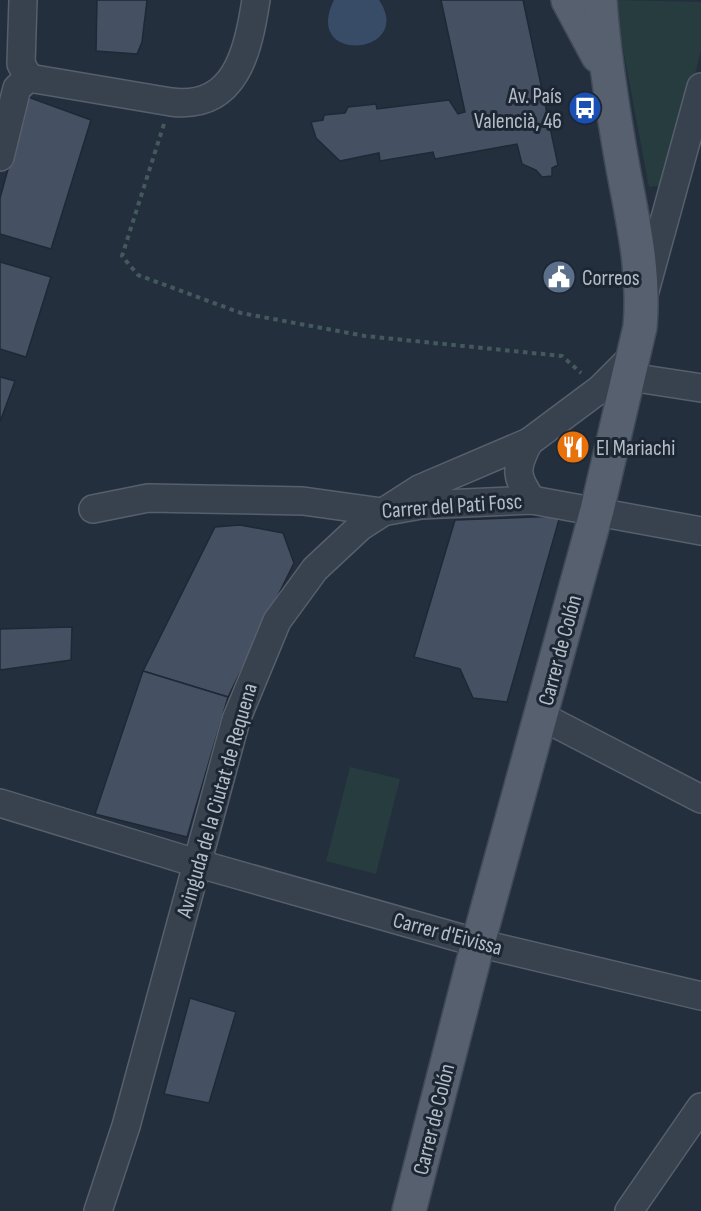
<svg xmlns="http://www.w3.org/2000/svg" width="701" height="1211" viewBox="0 0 701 1211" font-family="'Sofia Sans Condensed',sans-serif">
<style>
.green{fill:#263c3f}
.water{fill:#394c67}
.building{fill:#455162;stroke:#1f2835;stroke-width:1.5}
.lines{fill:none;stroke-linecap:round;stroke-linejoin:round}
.minor-casing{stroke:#565f6c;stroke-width:30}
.major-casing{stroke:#414a57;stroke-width:36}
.path{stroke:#44595c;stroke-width:4;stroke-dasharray:4.5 4.5;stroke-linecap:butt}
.minor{stroke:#38414e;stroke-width:27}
.major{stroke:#56606e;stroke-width:33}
.labels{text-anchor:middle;stroke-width:6;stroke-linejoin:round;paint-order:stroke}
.poi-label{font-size:22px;fill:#b4bcc9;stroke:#1d2633;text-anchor:start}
.street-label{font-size:22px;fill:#b4bcc9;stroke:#1d2633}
</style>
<rect width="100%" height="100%" fill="#242f3e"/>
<g class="green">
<polygon points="614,0 701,2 701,51 665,185 649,187"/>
<polygon points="350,767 400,779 376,874 326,861"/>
</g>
<path class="water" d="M334,0H379C416,55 301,66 334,0Z"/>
<g class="building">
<polygon points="97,0 147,0 142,42 137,54 96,51"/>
<polygon points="441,0 523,0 558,165 552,168 552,176 542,177 536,170 522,164 517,144 435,159 433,152 380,161 379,153 340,161 316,138 311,122 323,120 324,115 345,113 348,107 376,104 377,109 449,100 458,114 465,112"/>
<polygon points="28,97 91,120 51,249 0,234 0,198"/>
<polygon points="0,262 51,277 26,357 0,349"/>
<polygon points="0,377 15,381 0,422"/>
<polygon points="560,516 507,702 473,698 460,669 414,657 455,520"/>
<polygon points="240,525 283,533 294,563 228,697 143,671 215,527"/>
<polygon points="72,627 71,660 0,670 0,629"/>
<polygon points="143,671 228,697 187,837 95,814"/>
<polygon points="190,998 236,1012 209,1103 164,1094"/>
</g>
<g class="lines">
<g class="minor-casing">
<g id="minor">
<polyline points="23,0 21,64 29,78"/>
<path d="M29,78L171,102C236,110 248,51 256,0"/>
<polyline points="0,157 17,88 29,78"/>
<polyline points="645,291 701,87"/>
<polyline points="630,377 701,388"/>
<path d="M529,442C515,468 515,476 532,500"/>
<polyline points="93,509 148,498 303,501 382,512 421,505 532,500 701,531"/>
<polyline points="541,716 701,799"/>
<polyline points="0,803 196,863 478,943 701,996"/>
<polyline points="98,1211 126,1126 236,720 277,621 315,569 360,527 419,489 529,442 600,389 635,354"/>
<polyline points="629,1211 701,1107"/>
</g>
</g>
<g class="major-casing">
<g id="major">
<polyline points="568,0 598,56"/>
<path d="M409,1211L478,943L597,510L640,327C645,272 633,222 623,168C613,112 604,57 600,0"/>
</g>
</g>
<polyline class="path" points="164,124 122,256 138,275 241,313 365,336 562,356 581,373"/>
<use href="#minor" class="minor"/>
<use href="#major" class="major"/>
</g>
<defs>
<g id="bus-disc" transform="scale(1.725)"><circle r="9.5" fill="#1a4fb4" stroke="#1d2633"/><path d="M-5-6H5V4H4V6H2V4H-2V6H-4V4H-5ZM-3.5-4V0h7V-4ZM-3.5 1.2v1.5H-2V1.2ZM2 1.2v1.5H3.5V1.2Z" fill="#fff"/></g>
<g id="civic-disc" transform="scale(1.725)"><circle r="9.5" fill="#5c6f8a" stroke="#1d2633"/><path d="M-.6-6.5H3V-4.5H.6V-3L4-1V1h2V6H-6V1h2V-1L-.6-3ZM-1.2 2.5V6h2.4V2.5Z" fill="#fff"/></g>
<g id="restaurant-disc" transform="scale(1.725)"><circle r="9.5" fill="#e8710a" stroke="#1d2633"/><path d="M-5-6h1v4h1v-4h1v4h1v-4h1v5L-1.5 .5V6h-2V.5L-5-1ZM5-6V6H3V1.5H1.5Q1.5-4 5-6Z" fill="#fff"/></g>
</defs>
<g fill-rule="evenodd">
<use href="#bus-disc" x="585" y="108"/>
<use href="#civic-disc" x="559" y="277"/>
<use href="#restaurant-disc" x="573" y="447"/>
</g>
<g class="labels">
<g class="poi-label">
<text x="562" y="103" text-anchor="end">Av. País<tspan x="562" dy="25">Valencià, 46</tspan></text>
<text x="582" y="285">Correos</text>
<text x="596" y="455">El Mariachi</text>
</g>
<g class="street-label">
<text transform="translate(452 505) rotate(-4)" y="8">Carrer del Pati Fosc</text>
<text transform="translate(559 650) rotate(-75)" y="8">Carrer de Colón</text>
<text transform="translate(216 800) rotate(-74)" y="8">Avinguda de la Ciutat de Requena</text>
<text transform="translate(448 933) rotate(15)" y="8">Carrer d'Eivissa</text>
<text transform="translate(433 1119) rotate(-76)" y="8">Carrer de Colón</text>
</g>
</g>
</svg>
